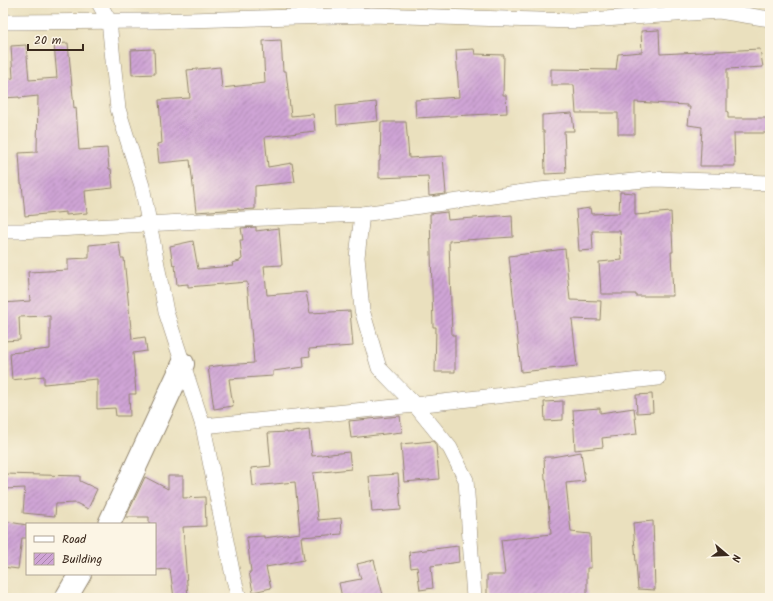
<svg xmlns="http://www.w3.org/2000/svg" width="773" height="601" viewBox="0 0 773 601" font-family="Kalam,sans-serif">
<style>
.building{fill:url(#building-hatch)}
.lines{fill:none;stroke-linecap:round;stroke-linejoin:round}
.street-casing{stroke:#92856e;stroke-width:16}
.secondary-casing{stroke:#92856e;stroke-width:24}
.street{stroke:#fff;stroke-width:15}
.secondary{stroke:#fff;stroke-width:22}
</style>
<defs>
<pattern id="building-hatch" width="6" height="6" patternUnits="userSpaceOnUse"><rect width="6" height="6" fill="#cfa4d5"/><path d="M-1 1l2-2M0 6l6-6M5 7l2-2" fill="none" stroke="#a986ac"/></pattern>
</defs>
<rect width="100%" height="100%" fill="#fcf5e5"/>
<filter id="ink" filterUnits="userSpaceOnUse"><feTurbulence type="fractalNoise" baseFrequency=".025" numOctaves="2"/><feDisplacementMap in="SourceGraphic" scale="8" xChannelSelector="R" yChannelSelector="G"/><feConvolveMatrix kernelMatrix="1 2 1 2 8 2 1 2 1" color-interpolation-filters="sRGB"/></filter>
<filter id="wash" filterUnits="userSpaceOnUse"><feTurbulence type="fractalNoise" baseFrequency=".012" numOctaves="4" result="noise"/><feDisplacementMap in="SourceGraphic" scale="16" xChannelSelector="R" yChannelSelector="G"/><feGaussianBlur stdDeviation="0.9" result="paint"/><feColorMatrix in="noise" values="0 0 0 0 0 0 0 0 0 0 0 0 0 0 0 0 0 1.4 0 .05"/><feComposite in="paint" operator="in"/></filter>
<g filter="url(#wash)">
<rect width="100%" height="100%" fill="#eae0be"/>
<g id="blocks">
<g class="building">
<polygon points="659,30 660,54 760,49 763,67 727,69 727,112 728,112 728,118 770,118 770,133 734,133 735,166 700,166 702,127 688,125 690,107 687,107 687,105 635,102 635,134 618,134 618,113 576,113 574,85 551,85 551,69 616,70 618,54 642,52 641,31"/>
<polygon points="281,40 283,71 286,71 291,116 313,114 315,131 265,137 268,167 292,163 295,182 255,186 255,209 239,210 239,209 196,212 190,160 159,163 157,144 162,143 159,100 190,98 187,70 220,67 222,88 265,83 263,41"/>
<polygon points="68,43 74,108 76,107 79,150 107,148 109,169 111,169 113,188 85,191 87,213 66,215 66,212 25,216 22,184 21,184 19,153 37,152 38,96 19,98 19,97 3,98 3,79 13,78 11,46 26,45 29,80 57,78 54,44"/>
<polygon points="154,49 155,74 132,75 131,50"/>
<polygon points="474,49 475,54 504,55 503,95 506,95 507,113 416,118 415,100 459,97 456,50"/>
<polygon points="376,102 378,121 337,125 336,106"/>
<polygon points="572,113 574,131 564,131 566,173 545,174 544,131 542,131 542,115"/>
<polygon points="381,122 406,122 409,158 443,156 446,194 429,196 428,176 379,178 379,161 380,161"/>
<polygon points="620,192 635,193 635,215 671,212 673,252 671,252 673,296 636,296 636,294 601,294 599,262 622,260 620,231 592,231 593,250 579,251 576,210 590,208 591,214 619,213"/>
<polygon points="447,212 448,220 512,215 513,237 449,241 452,335 455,335 455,372 435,372 436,327 433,327 430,214"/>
<polygon points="256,227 256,231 279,228 282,265 264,266 267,295 306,292 310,313 350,311 353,346 309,349 310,356 303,357 304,367 273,371 273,376 229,379 233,406 214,409 208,367 224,365 254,363 247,282 188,287 188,284 177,285 175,265 173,266 170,246 193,241 198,269 233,266 232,263 240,261 240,260 242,259 240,240 243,240 241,228"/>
<polygon points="119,242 121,258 124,258 132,339 145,337 147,351 133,353 136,394 129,394 130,416 116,416 115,408 97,409 97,379 44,384 44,376 12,380 10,353 50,349 50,316 19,317 20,340 3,341 3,303 30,301 28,272 68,270 68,259 89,258 89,245"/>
<polygon points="565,249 570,300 601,301 600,320 572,319 577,366 521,372 509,256"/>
<polygon points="652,394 653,412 637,413 636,395"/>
<polygon points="563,401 563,420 545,421 544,402"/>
<polygon points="600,408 600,413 634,408 637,434 602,438 603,447 575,450 573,410"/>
<polygon points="400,416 402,432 351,438 349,421"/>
<polygon points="309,430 312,456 349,452 351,469 313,473 318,520 341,518 342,534 301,537 304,560 266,567 271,588 253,592 249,572 251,572 247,537 264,536 264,538 300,533 295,482 253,486 251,468 271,466 268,433 287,432 287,433"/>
<polygon points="433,441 436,445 439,479 404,482 401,444"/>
<polygon points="581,452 585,481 566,483 571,532 590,534 591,568 587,568 587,598 487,598 487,575 505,575 501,540 551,534 546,480 545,480 544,457 552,457"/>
<polygon points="4,474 80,476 80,481 97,489 88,509 76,503 56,504 55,516 23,513 25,488 4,489"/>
<polygon points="398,474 401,510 372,512 369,476"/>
<polygon points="168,476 183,476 183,498 205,497 206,526 183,527 188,598 174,598 170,569 155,570 155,524 149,524 149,517 126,517 145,477 168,489"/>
<polygon points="3,521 27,525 27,538 22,538 18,569 3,567"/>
<polygon points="653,521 655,590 638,589 633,523"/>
<polygon points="458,546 459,562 431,566 433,588 420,590 417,567 411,568 409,552"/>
<polygon points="374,560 383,595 370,598 342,598 339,583 361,579 357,564"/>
</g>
</g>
</g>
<g filter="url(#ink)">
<use href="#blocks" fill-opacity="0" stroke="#92856e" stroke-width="1"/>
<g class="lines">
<g class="street-casing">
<g id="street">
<polyline points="99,3 109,21 118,109 142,186 166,312 203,426 233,576 239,598"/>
<polyline points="3,22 150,21 371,15 575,21 719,11 770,19"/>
<polyline points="362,214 357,257 362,310 379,368 415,405 450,448 466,480 474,598"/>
<polyline points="3,231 21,231 218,220 362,214 539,190 655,179 770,183"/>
<polyline points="203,426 415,405 658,378"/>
</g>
</g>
<g class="secondary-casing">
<g id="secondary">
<polyline points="109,524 183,364"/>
<polyline points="66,598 80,574"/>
</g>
</g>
<use href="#street" class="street"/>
<use href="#secondary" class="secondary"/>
</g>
</g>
<rect width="773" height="601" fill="none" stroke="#fcf5e5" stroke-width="16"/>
<rect x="26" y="523" width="130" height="52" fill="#fcf5e5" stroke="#afa495"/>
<rect x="34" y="536" width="20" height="6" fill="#ffffff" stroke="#afa495"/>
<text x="62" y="543" font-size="12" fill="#3b2a1e">Road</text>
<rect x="34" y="553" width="20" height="12" fill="url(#building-hatch)" stroke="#afa495"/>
<text x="62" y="563" font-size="12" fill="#3b2a1e">Building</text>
<g transform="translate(727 555) rotate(109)" stroke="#fcf5e5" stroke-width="3" paint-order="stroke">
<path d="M0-3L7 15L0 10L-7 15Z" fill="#3b2a1e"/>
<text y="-6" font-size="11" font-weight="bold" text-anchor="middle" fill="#3b2a1e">N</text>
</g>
<path d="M28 44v6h55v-6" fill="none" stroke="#3b2a1e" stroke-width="2"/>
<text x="34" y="44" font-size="12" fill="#3b2a1e" stroke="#fcf5e5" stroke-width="3" paint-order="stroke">20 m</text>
</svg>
